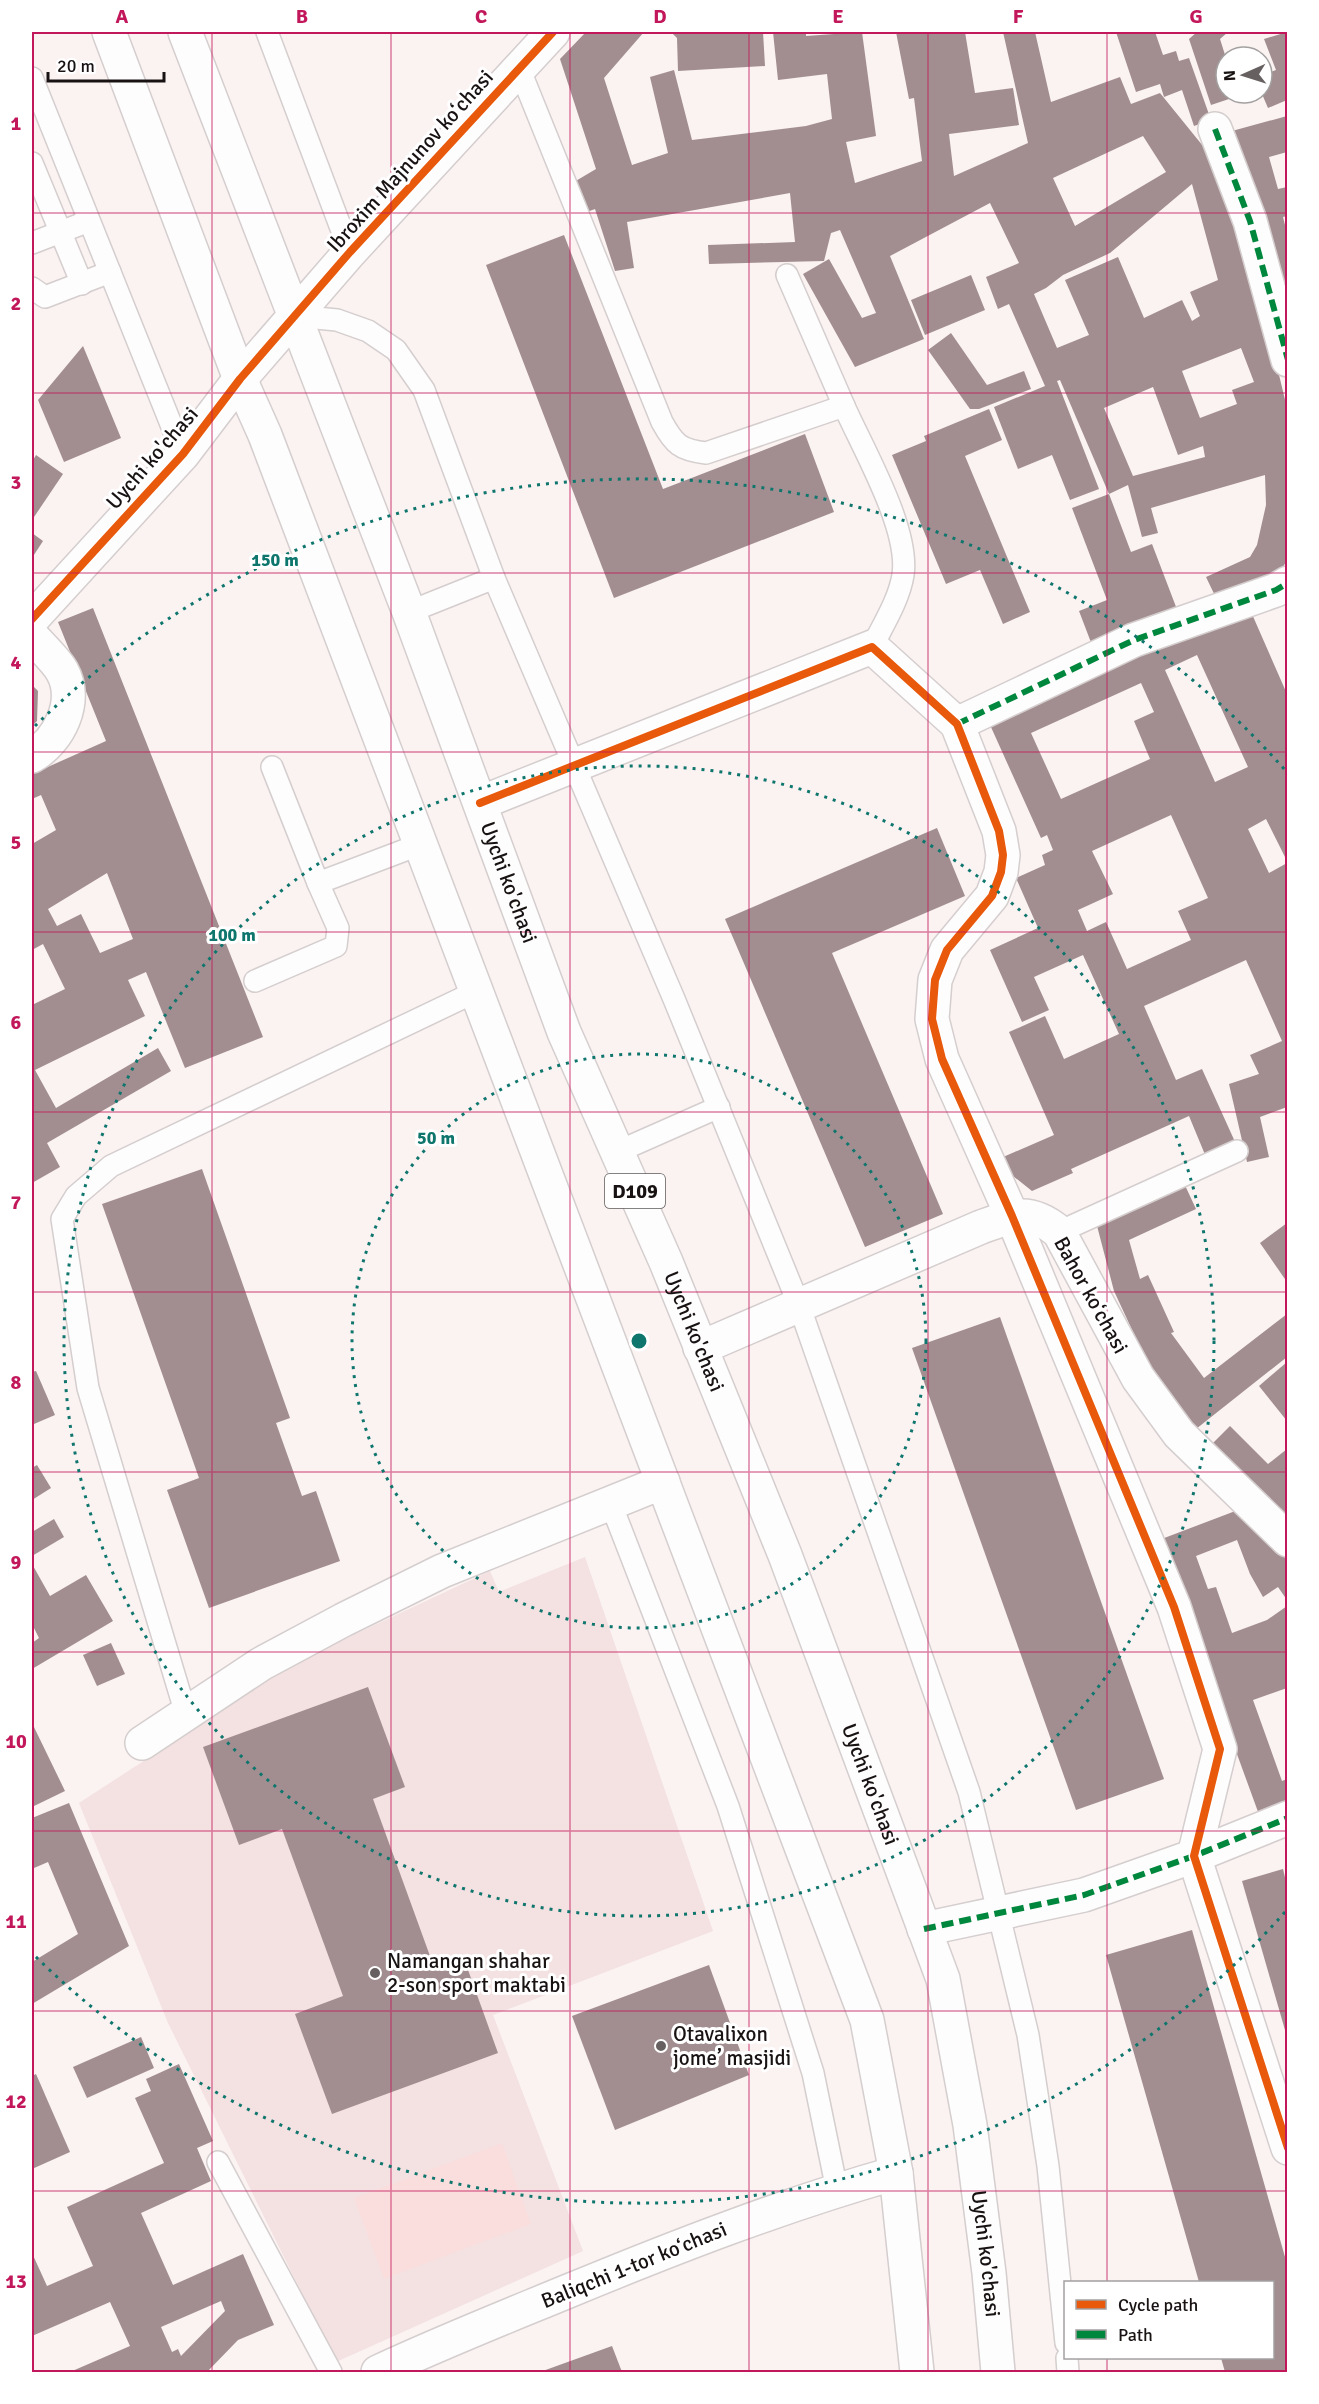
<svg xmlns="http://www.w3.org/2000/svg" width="1319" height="2404" viewBox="0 0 1319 2404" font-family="Signika,sans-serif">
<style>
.built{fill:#f4e1e1}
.green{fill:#fadede}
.building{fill:#a28e90;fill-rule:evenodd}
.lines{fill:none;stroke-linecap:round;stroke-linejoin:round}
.lane-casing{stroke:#d5cece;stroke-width:24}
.street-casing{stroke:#d5cece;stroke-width:36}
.secondary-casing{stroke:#d5cece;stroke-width:36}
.primary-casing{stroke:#d5cece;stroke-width:36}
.lane{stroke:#fefdfd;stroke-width:21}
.street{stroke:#fefdfd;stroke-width:33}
.secondary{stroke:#fefdfd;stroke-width:33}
.primary{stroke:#fefdfd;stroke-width:33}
.quiet{stroke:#00873e;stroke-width:6;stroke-dasharray:12 6;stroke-linecap:butt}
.cycleway-casing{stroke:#fff;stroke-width:11}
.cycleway{stroke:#e8590c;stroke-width:8}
.grid{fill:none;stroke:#c2185b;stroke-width:1.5;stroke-opacity:0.55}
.ring{fill:none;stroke:#0f766e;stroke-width:3;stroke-dasharray:3 6}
.poi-dot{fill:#676060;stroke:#fff;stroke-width:2}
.labels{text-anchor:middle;stroke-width:6;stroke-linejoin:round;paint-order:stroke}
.shield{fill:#fff;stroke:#5d5959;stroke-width:1.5}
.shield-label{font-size:20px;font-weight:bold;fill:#181212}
.street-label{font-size:21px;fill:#181212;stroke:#fff}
.poi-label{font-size:21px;fill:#181212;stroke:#fff;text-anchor:start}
.centre{fill:#0f766e;stroke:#fff;stroke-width:3}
.ring-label{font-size:18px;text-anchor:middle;font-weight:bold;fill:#0f766e;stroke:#fff;stroke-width:6;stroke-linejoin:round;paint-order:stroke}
.neatline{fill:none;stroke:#c2185b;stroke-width:2}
.grid-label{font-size:20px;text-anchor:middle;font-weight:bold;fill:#c2185b}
</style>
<rect width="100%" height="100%" fill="#fbf2f2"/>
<polygon class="built" points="585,1557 713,1931 493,2015 583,2251 336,2362 168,2023 79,1803 296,1662 490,1571 499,1592"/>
<polygon class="green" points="502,2143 531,2224 384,2279 354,2198"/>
<g class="building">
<path d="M586,32H644L604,78L632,165L668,153L650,77L674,70L692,140L806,126L832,119L827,74L778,80L773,32H806V36L862,32L876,136L846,142L855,183L922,161L914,98L909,99L896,32H933V34L965,32L975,93L1013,88L1019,125L949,134L954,176L1028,143L1003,32H1035L1051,102L1120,77L1131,104L1160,93L1224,172L1259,292L1287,408V560L1279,574L1218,602L1206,577L1250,557L1257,545L1266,505L1265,475L1151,508L1158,533L1142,537L1128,485L1109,494L1060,380L1057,381L1099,489L1070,500L1052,455L1018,469L994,407L1045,386L1009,304L998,309L986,277L1019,263L990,203L890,256L924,339L855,367L803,274L829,259L862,318L876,313L840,230L831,233L824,261L709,264L708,245L795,242L790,193L627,222L634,268L615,271L595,209L587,212L574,182L596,169L560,59ZM1143,136L1166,172L1075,226L1053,178ZM1192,184L1218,280L1190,292L1200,316L1192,321L1182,300L1144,318L1118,257L1065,280L1089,335L1057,348L1034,294L1046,288L1063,275L1110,253ZM1241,348L1254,382L1232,390L1237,404L1200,418L1182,371ZM1153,387L1178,455L1203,446L1205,457L1133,476L1104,408Z"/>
<polygon points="671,32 763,32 765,66 678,71 677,38"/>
<polygon points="1116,32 1155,32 1163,55 1176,51 1179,61 1189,58 1211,120 1194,126 1182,90 1164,97 1160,84 1136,92"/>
<polygon points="1197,32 1228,32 1220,39 1226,58 1226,93 1237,93 1238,96 1211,105 1189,39"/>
<polygon points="1287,32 1287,100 1268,108 1262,94 1262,75 1276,70 1264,39"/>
<polygon points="1287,116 1287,152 1269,157 1278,189 1287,187 1287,216 1283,217 1287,233 1287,297 1232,131"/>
<polygon points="564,235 663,489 805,434 834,512 614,598 486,265"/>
<polygon points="971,275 985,310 925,335 911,300"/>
<polygon points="951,333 987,385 1024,371 1031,389 979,409 970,409 928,350"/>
<polygon points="83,346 121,438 64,462 38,400"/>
<polygon points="989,409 1002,440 965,456 1030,612 1003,624 980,570 946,584 892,455 926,441 924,436"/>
<polygon points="36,455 63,474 32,520 32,462"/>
<polygon points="1109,494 1131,552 1152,544 1178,612 1092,645 1079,611 1107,600 1072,508"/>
<polygon points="32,533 43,541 32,558"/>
<path d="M1248,605L1287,694V861L1266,819L1248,829L1269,873L1287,863V1107L1260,1117L1269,1157L1247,1162L1229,1084L1259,1074L1250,1055L1282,1041L1246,960L1144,1006L1176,1080L1202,1069L1236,1144L1206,1157L1189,1116L1071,1169L1073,1173L1032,1191L994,1161L1054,1135L1009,1032L1045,1016L1064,1059L1119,1034L1083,955L1034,977L1049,1010L1022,1022L990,950L1038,928L1016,878L1045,865L1042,855L1053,850L1047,835L1041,838L986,716ZM1197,655L1248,767L1215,782L1165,670ZM1141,683L1154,712L1134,721L1150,759L1061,799L1031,733ZM1171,815L1208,898L1178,911L1191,940L1127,969L1106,922L1087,931L1078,910L1113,894L1092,851Z"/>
<path d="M93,608L263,1037L185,1068L146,972L128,980L145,1016L35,1070L56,1108L158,1048L171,1071L47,1143L60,1167L32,1183V1005L65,989L43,944L32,950V844L56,830L41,795L32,799V774L106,741L58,622ZM107,873L133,939L100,953L81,914L57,926L48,909Z"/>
<polygon points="32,685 38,691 37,721 32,726"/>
<polygon points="937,828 965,896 832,953 943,1214 865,1247 725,919"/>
<polygon points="202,1169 290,1418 276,1423 302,1496 316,1491 340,1561 209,1608 167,1490 199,1478 102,1204"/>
<polygon points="1183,1181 1196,1209 1129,1240 1140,1279 1148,1275 1174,1332 1171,1333 1204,1378 1287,1314 1287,1357 1196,1429 1136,1351 1140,1347 1114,1291 1096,1222"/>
<polygon points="1287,1223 1287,1282 1260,1243"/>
<polygon points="1000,1317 1164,1779 1076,1810 912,1348"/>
<polygon points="1287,1362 1287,1421 1259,1386"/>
<polygon points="36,1371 55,1415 34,1424 32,1418 32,1372"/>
<polygon points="1230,1426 1268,1464 1287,1449 1287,1532 1206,1450"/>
<polygon points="37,1465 51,1488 32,1500 32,1468"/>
<polygon points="1238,1510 1287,1555 1287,1600 1278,1587 1263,1597 1250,1574 1237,1540 1196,1556 1208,1589 1216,1587 1232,1633 1267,1620 1287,1606 1287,1688 1253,1700 1282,1781 1287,1779 1287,1809 1261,1820 1159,1540"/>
<polygon points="54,1519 64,1537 32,1556 32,1532"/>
<polygon points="32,1564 50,1596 86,1575 113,1621 32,1669 32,1643 39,1638 32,1624"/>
<polygon points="111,1643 125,1674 97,1686 83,1655"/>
<polygon points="368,1687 405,1787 373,1799 434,1967 463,1956 498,2053 332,2114 295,2014 343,1996 282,1829 239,1845 203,1747"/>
<polygon points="32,1723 65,1791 32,1807"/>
<polygon points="69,1803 129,1946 32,2004 32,1962 78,1934 48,1862 34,1868 32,1863 32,1818"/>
<polygon points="1283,1869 1287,1886 1287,2037 1242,1881"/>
<polygon points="1192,1930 1287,2264 1287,2372 1225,2372 1221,2358 1272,2358 1272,2282 1199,2282 1106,1955"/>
<polygon points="709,1965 749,2075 615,2130 572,2016"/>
<polygon points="141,2037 154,2068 87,2098 73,2067"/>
<path d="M179,2064L213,2141L197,2148L211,2181L141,2213L173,2285L243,2254L274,2325L238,2340L207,2372H70L130,2346L110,2302L32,2336V2253L47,2286L93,2266L67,2207L164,2163L135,2098L151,2091L146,2079ZM221,2301L225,2311L181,2356L178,2349L172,2352L161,2327Z"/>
<polygon points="36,2074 70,2152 32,2169 32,2076"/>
<polygon points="612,2346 622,2372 540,2372"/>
</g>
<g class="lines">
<g class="lane-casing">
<g id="lane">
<polyline points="267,32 350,252"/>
<path d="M519,68L662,422C674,444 680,450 706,453L844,406C863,449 910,529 903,575C899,600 883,625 872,647"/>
<polyline points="32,78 183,454"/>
<polyline points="32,163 82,284"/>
<polyline points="32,243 89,221"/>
<polyline points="787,275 844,406"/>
<polyline points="32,288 45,297 110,272"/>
<polyline points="295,316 337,320 368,331 396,350 424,390 494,578 674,999 799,1305 969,1792 1028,2035 1048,2166 1066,2343"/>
<polyline points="409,612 494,578"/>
<polyline points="272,767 318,883 421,844"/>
<polyline points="255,981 336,946 338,928 318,883"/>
<polyline points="617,1152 719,1107"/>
<polyline points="1059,1232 1237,1151"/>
<polyline points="611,1504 728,1806 813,2073 837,2190"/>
<polyline points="186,1714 88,1388 62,1219 76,1196 111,1166 477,991"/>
<polyline points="218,2162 331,2372"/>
<polyline points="1067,2358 1068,2372"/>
</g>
</g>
<g class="street-casing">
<g id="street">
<polyline points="1215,129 1250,221 1288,360"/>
<polyline points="957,724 1134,640 1276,590 1288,583"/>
<polyline points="480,803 872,647 957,724 999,831 1003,855 1001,872 992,896 947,950 935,980 932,1019 942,1059 1012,1216 1174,1607 1220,1749 1194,1856 1288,2148"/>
<path d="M700,1348L981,1227C1014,1215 1030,1208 1059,1232L1138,1378L1179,1434L1288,1540"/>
<polyline points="142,1743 261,1664 343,1620 442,1571 663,1482"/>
<polyline points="924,1929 1084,1895 1194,1856 1288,1818"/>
<path d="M378,2372C440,2343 503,2318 566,2292C675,2247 783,2205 896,2173"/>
</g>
</g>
<g class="secondary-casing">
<g id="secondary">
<polyline points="32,619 183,454 240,379 350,252 553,32"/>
<path d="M32,636C41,647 55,659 62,671C79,701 59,741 32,756"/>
</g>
</g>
<g class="primary-casing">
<g id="primary">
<polyline points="109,32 240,379 265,435 867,2020 896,2173 917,2372"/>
<path id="s1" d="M185,32L409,612L564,1032L666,1262L785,1555L943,1979L970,2125L989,2273L998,2372"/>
</g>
</g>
<use href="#lane" class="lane"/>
<use href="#street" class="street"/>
<use href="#secondary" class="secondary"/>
<use href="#primary" class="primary"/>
<g class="quiet">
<polyline points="1215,129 1250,221 1288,360"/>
<polyline points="957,724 1134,640 1276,590 1288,583"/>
<polyline points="924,1929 1084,1895 1194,1856 1288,1818"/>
</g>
<g class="cycleway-casing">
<g id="cycleway">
<polyline points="32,619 183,454 240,379 350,252 553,32"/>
<polyline points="480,803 872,647 957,724 999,831 1003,855 1001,872 992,896 947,950 935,980 932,1019 942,1059 1012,1216 1174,1607 1220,1749 1194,1856 1288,2148"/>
</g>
</g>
<use href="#cycleway" class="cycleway"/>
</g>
<path class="grid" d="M212,32V2372M391,32V2372M570,32V2372M749,32V2372M928,32V2372M1107,32V2282M32,213H1288M32,393H1288M32,573H1288M32,752H1288M32,932H1288M32,1112H1288M32,1292H1288M32,1472H1288M32,1652H1288M32,1831H1288M32,2011H1288M32,2191H1288M1107,2358V2372"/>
<g class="ring">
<circle cx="639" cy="1341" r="287"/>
<circle cx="639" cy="1341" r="575"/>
<path d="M1285 1912A862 862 0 0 1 35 1956M35 726A862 862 0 0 1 1285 770"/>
</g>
<g class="poi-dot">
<circle cx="375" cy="1973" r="6"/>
<circle cx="661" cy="2046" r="6"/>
</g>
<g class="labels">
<rect class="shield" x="605" y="1174" width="60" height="34" rx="4.5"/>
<g class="shield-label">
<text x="635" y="1198">D109</text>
</g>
<g class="street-label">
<text transform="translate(410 161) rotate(-48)" y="7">Ibroxim Majnunov koʻchasi</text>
<text transform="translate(152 458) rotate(-49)" y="7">Uychi ko'chasi</text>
<text dy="7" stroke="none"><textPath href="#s1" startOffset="910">Uychi ko'chasi</textPath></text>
<text transform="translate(1091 1295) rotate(61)" y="7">Bahor koʻchasi</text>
<text dy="7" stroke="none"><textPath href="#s1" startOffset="1396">Uychi ko'chasi</textPath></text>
<text dy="7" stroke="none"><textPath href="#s1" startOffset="1882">Uychi ko'chasi</textPath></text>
<text dy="7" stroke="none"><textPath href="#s1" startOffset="2368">Uychi ko'chasi</textPath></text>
<text transform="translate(634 2265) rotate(-22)" y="7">Baliqchi 1-tor koʻchasi</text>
</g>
<g class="poi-label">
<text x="387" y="1968">Namangan shahar<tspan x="387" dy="24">2-son sport maktabi</tspan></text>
<text x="673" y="2041">Otavalixon<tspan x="673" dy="24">jome’ masjidi</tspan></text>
</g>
</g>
<circle cx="639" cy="1341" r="9" class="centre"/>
<g class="ring-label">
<text x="275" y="566">150 m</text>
<text x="232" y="941">100 m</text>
<text x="436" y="1144">50 m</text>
</g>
<rect width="1319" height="2404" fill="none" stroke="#ffffff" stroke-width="66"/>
<rect x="1064" y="2281" width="210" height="78" fill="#ffffff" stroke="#a3a0a0" stroke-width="1.5"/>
<rect x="1076" y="2300" width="30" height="9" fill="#e8590c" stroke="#a3a0a0" stroke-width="1.5"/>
<text x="1118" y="2311" font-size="18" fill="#181212">Cycle path</text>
<rect x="1076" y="2330" width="30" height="9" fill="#00873e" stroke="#a3a0a0" stroke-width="1.5"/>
<text x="1118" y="2341" font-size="18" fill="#181212">Path</text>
<g transform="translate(1244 75) rotate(267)"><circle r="28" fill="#ffffff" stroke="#a3a0a0" stroke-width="1.5"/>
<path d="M0-4.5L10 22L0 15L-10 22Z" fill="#676060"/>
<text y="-9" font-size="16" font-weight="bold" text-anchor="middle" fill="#181212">N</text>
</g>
<path d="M48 72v9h116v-9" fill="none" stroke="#181212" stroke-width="3"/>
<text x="57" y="72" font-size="18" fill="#181212" stroke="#ffffff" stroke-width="4.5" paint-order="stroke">20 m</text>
<rect x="33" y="33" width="1253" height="2338" class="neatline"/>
<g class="grid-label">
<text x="122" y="23">A</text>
<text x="302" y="23">B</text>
<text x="481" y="23">C</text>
<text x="660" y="23">D</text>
<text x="838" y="23">E</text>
<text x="1018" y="23">F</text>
<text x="1196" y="23">G</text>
<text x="16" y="130">1</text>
<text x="16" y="310">2</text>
<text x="16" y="489">3</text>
<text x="16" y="669">4</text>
<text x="16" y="849">5</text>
<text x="16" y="1029">6</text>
<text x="16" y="1209">7</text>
<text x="16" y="1389">8</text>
<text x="16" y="1569">9</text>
<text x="16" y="1748">10</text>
<text x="16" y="1928">11</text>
<text x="16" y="2108">12</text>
<text x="16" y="2288">13</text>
</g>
</svg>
